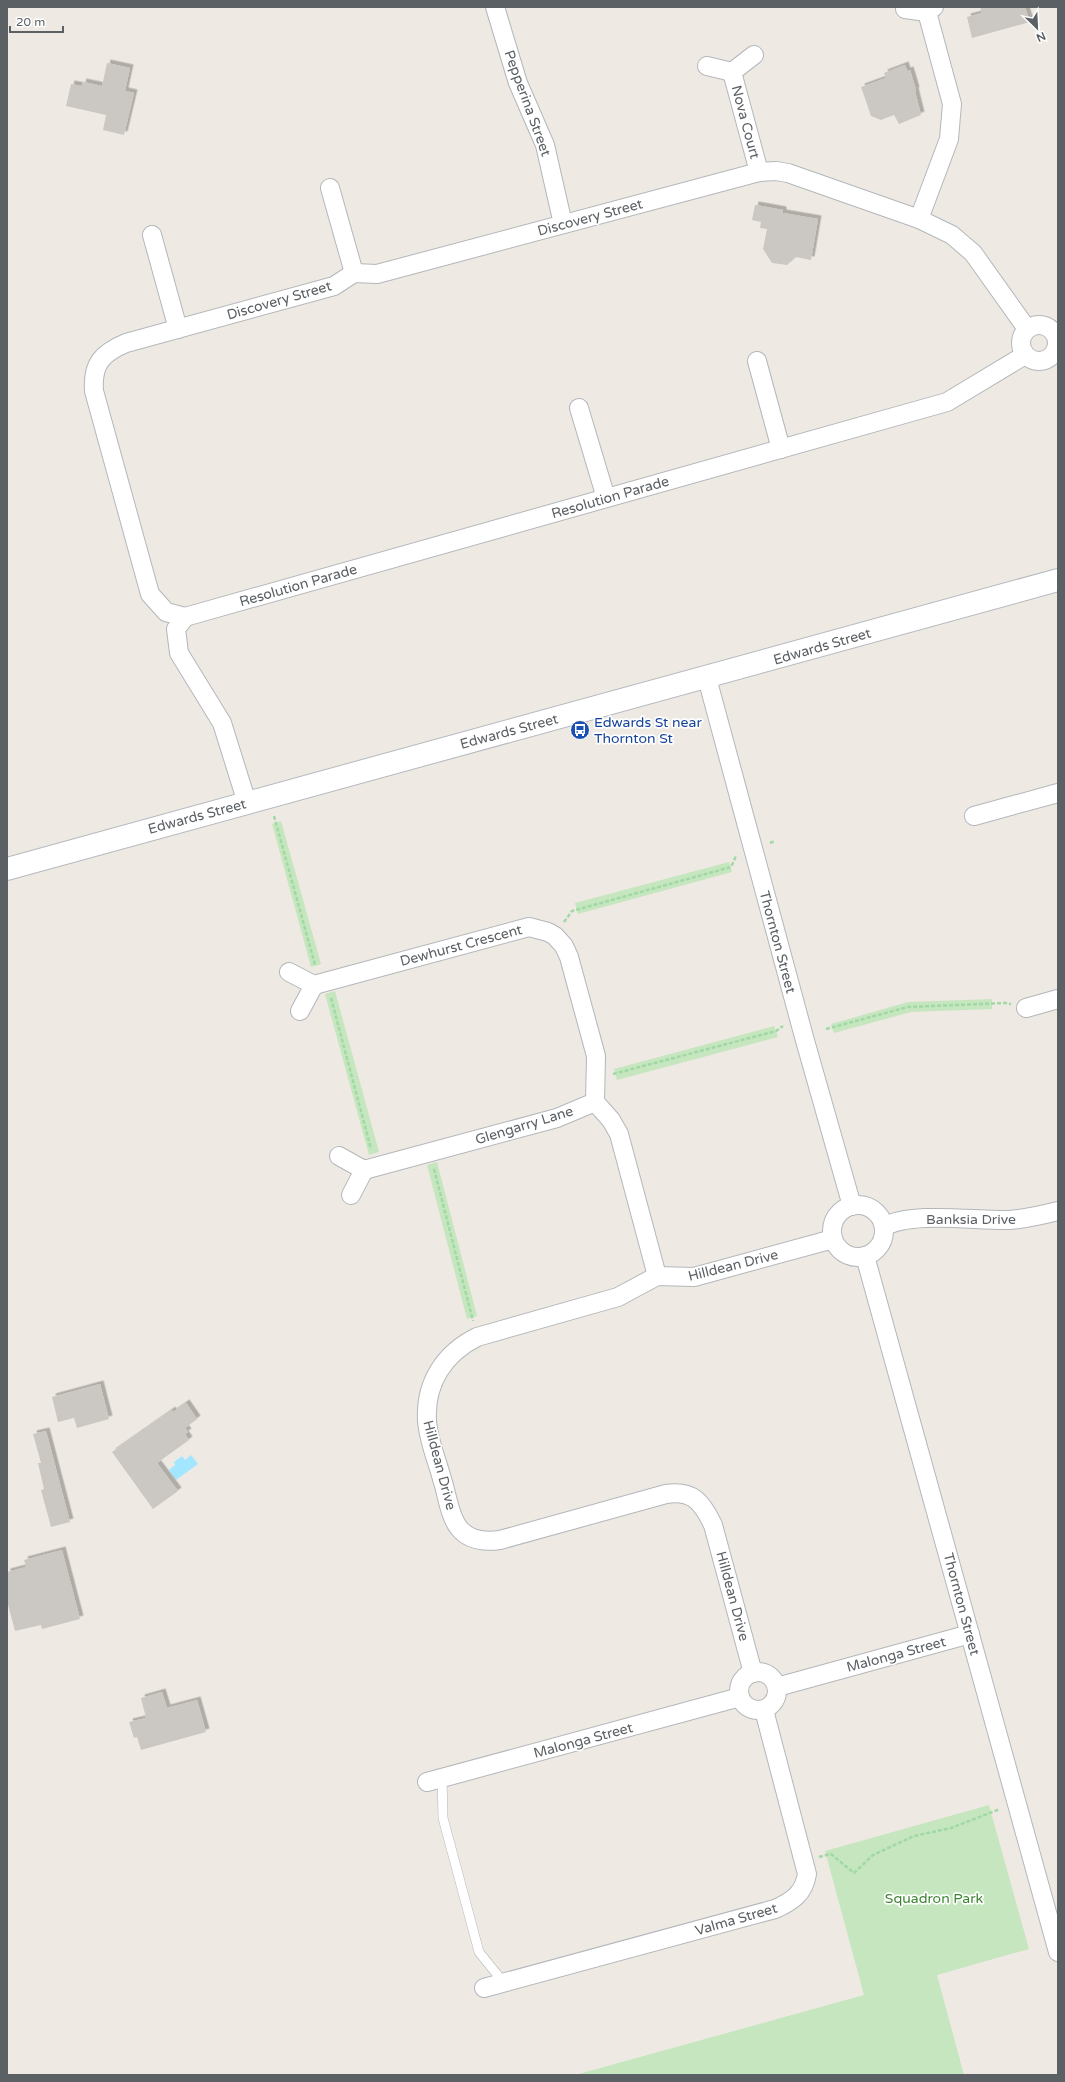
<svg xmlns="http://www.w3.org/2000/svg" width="1065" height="2082" viewBox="0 0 1065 2082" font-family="'Varela Round',sans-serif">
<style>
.green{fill:#c5e6be}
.water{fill:#a2e6ff}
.building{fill:#cbc7c2;filter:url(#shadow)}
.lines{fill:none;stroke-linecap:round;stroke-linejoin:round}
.lane-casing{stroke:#b3b7ba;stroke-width:10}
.street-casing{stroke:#b3b7ba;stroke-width:20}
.secondary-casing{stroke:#b4b9bd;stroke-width:24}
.path{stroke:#a1d9a6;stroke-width:2.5;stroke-dasharray:4 2;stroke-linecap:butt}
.lane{stroke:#fff;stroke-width:9}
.street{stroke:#fff;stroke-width:18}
.secondary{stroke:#fff;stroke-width:22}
.labels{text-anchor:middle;stroke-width:3.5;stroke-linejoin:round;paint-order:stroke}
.street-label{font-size:14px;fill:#5b6064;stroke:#fff}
.transit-label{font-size:14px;fill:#164399;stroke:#fff;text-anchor:start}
.park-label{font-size:14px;fill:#3d8432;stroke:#fff}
</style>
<defs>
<filter id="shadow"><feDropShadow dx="3.5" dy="-3.5" stdDeviation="0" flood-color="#0004"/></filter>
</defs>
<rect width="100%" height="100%" fill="#eeeae3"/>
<g class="green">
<polygon points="281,821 321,964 311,967 272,824"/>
<polygon points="729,862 732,872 578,914 575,903"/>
<polygon points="335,991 379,1152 369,1155 325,994"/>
<polygon points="992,999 992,1009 911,1012 834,1033 831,1024 908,1002"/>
<polygon points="774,1026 778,1037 617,1080 614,1069"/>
<polygon points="437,1162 477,1316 467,1319 427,1165"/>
<polygon points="989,1805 1029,1949 937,1975 964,2075 575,2075 864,1995 825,1851"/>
</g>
<polygon class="water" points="191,1455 198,1464 176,1480 169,1470 175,1465 174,1462 182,1456 185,1460"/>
<g class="building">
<polygon points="980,7 1025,7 1030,22 972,38 967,17 982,13"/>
<polygon points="107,63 130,68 125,91 134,93 124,135 103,130 106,115 66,106 71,84 82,86 83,82 102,86"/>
<polygon points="905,65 907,71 910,70 916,90 915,91 921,115 899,124 894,115 881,120 871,116 861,87 886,78 884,73"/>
<polygon points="755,205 783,210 783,213 818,219 811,260 796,257 787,265 772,263 763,249 767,229 760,228 761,222 752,220"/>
<polygon points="100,1384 109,1419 77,1428 74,1418 58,1422 52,1397"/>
<polygon points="186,1403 197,1419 185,1428 188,1432 185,1434 189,1440 157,1463 178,1491 153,1509 112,1452 172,1410 173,1412"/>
<polygon points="46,1431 70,1522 51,1527 41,1490 44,1489 38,1463 41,1463 33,1434"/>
<polygon points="62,1550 80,1619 42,1629 41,1625 15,1631 7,1601 7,1572 26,1567 24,1560"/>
<polygon points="162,1692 167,1708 197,1700 206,1732 141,1750 137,1737 134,1738 129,1722 146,1718 141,1698"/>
</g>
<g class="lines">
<g class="lane-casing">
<polyline id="lane" points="442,1778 443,1818 479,1952 504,1983"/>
</g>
<g class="street-casing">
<g id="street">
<polyline points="495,7 518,83 545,145 563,224"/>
<polyline points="905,9 927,12"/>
<polyline points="754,55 732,72 759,172"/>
<polyline points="707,66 732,72"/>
<polyline points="330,188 354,273"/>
<polyline points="919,219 949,139 952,104 927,12 934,7"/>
<polyline points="152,235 178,329"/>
<circle cx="1039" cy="343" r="18"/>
<polyline points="757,361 781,449"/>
<polyline points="579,408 606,498"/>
<polyline points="185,617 947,402 1025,355"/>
<polyline points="707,678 804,1037 852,1206"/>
<path d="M247,803L222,723L179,653L176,629L185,617L166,612L150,594L94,391C92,364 102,353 126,343L334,286L354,273L377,274L759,172L776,171L788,173L919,219L952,235L973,253L1027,329"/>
<polyline points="974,816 1058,793"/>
<polyline points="289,972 314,985 300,1011"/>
<polyline points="314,985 529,927 548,932 555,936 564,946 569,957 596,1056 595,1102 611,1120 619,1134 657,1276"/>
<polyline points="1026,1008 1058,999"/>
<polyline points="339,1156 364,1170 351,1195"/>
<polyline points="364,1170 557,1118 595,1102"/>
<circle cx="858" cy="1231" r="26"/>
<path d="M884,1227C911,1211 976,1221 1009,1220C1026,1219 1042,1215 1058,1211"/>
<polyline points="865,1256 1058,1952"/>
<circle cx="758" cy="1691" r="19"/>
<path d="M753,1673L713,1525C702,1502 693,1490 666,1494L500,1540C485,1542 469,1541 459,1528C449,1516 447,1493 442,1479C437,1460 428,1440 427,1420C425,1382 445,1353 477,1337L618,1297L657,1276L694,1277L833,1239"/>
<polyline points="777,1687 970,1634"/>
<polyline points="427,1782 740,1697"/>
<path d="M484,1988L775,1909C793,1901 804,1893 807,1874L764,1710"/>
</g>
</g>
<g class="secondary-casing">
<polyline id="secondary" points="7,869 1058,580"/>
</g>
<g class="path">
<polyline points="274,816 315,965"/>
<polyline points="770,843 775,841"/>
<polyline points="564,922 572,911 731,867 736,856"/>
<polyline points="331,998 371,1149"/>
<polyline points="826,1029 908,1007 1005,1003 1011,1004"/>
<polyline points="613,1074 776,1031 783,1026"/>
<polyline points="434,1169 473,1321"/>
<polyline points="819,1857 831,1854 854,1873 873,1855 914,1836 951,1828 1000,1809"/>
</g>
<use href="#lane" class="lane"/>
<use href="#street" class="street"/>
<use href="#secondary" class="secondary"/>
</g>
<defs>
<g id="bus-disc" transform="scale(1)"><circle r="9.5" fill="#1a4fb4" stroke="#fff"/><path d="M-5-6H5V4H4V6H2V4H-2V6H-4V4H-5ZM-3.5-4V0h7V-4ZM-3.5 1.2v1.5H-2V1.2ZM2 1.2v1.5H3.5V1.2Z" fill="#fff"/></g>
</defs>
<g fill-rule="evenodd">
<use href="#bus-disc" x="580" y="730"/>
</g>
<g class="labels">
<g class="street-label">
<text transform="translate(528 103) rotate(70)" y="5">Pepperina Street</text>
<text transform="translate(746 122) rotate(75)" y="5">Nova Court</text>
<text transform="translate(590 217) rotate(-15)" y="5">Discovery Street</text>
<text transform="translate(279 300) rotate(-16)" y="5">Discovery Street</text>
<text transform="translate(610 497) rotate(-16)" y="5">Resolution Parade</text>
<text transform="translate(298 585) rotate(-16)" y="5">Resolution Parade</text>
<text transform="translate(822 646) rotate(-16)" y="5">Edwards Street</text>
<text transform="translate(509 731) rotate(-15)" y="5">Edwards Street</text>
<text transform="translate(197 816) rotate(-15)" y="5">Edwards Street</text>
<text transform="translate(778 942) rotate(75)" y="5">Thornton Street</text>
<text transform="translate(461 945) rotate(-15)" y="5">Dewhurst Crescent</text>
<text transform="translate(524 1125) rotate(-17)" y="5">Glengarry Lane</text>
<text x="971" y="1224">Banksia Drive</text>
<text transform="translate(733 1265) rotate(-14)" y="5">Hilldean Drive</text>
<text transform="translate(440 1465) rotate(75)" y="5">Hilldean Drive</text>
<text transform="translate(733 1596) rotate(75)" y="5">Hilldean Drive</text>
<text transform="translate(962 1604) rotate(75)" y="5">Thornton Street</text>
<text transform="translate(896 1654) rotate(-15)" y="5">Malonga Street</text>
<text transform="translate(583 1740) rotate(-15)" y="5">Malonga Street</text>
<text transform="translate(736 1919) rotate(-16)" y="5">Valma Street</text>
</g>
<g class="transit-label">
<text x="594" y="727">Edwards St near<tspan x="594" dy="16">Thornton St</tspan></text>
</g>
<g class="park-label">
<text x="934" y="1903">Squadron Park</text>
</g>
</g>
<rect width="1065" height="2082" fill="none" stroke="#5b6064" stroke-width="16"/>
<g transform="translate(1037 28) rotate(156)" stroke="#ffffff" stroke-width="3" paint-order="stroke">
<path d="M0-3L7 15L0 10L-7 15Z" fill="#5b6064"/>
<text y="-6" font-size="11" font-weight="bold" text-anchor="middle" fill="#5b6064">N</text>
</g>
<path d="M10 26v6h53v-6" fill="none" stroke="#5b6064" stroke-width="2"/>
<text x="16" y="26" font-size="12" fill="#5b6064" stroke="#ffffff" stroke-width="3" paint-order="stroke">20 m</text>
</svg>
